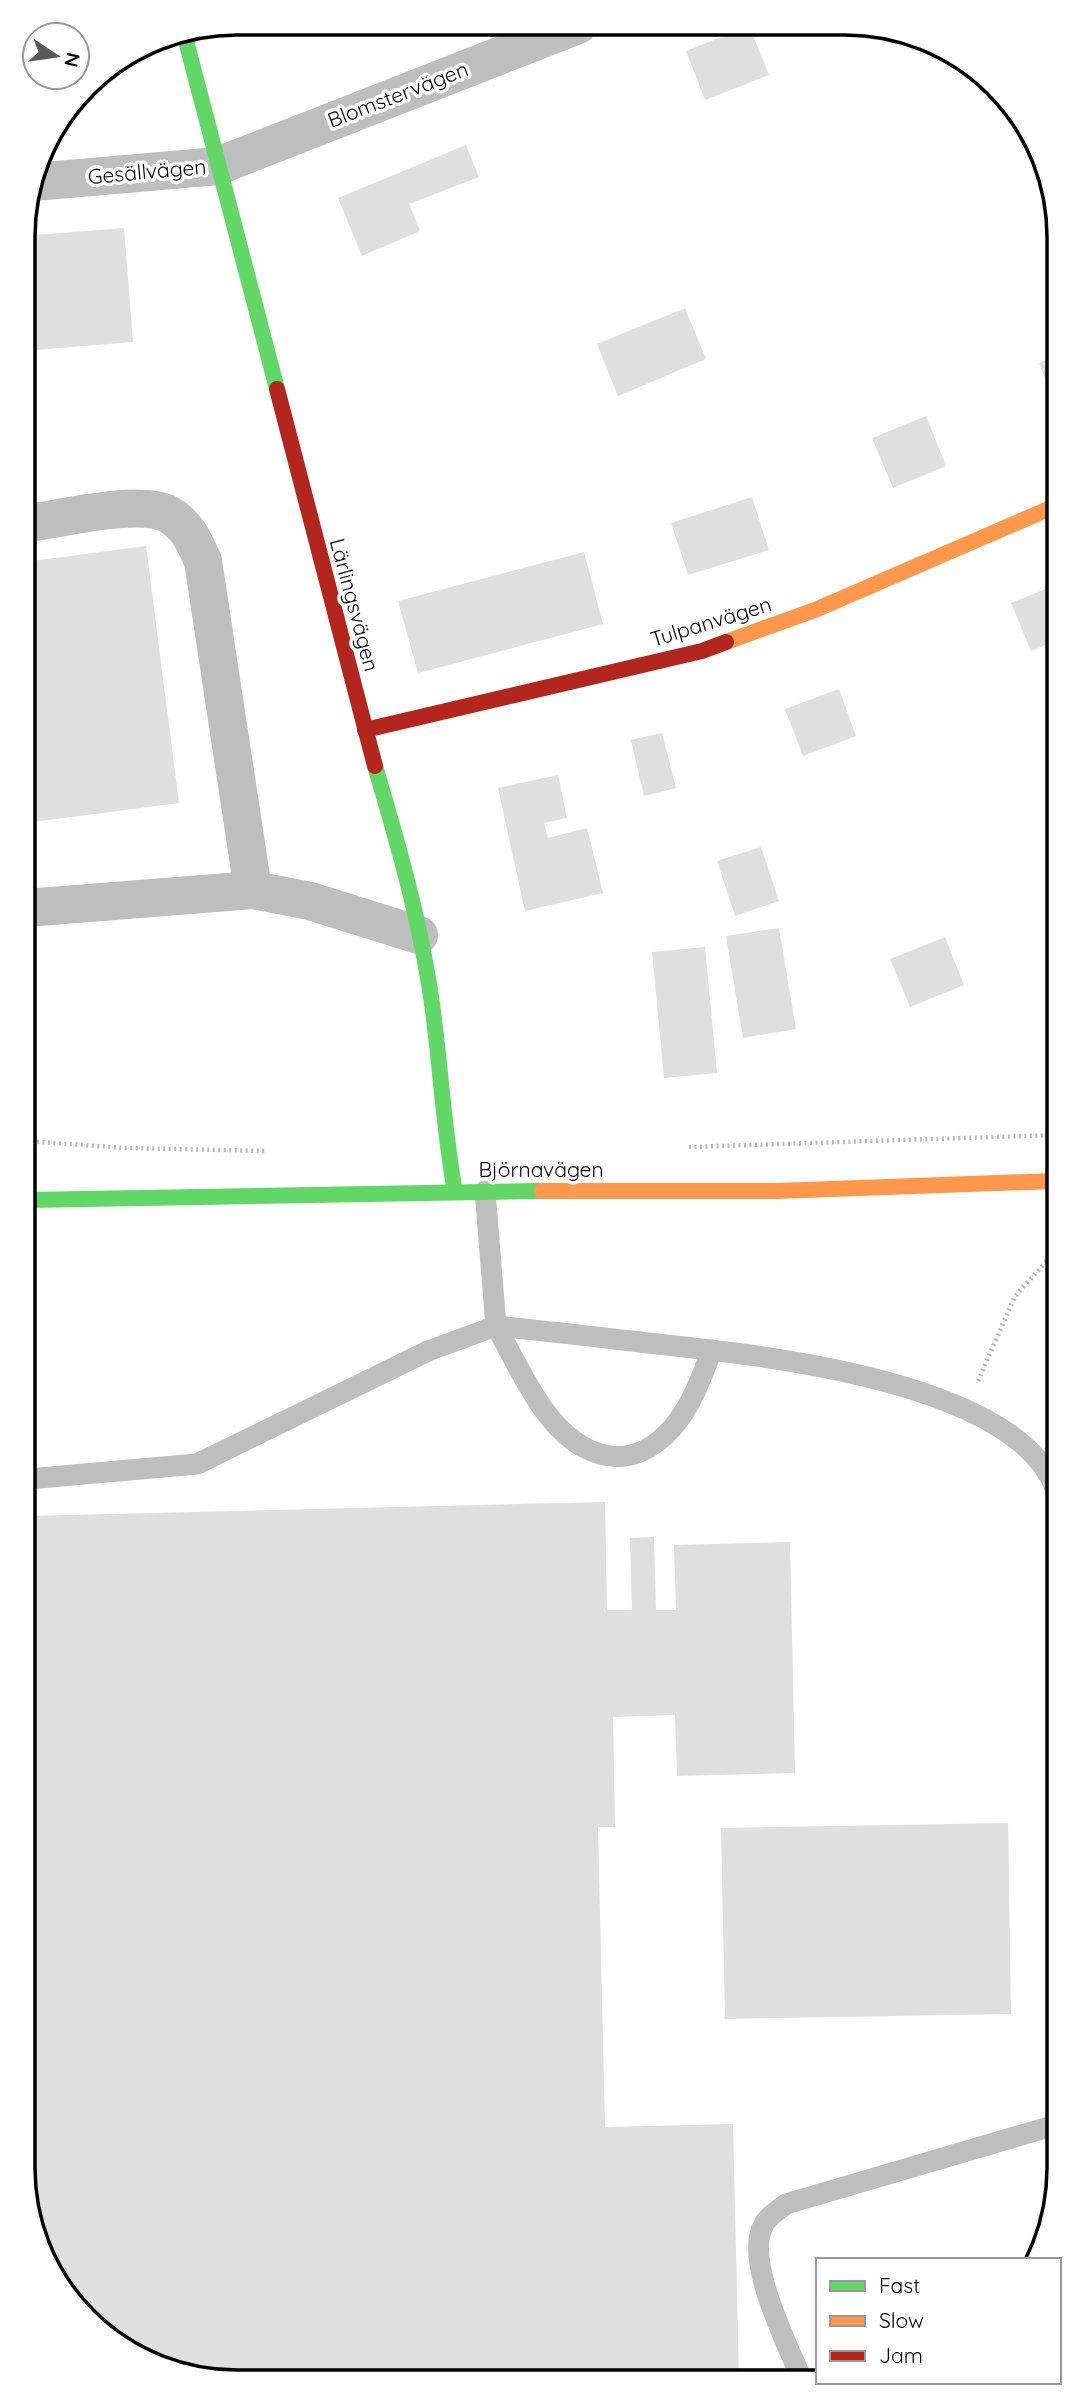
<svg xmlns="http://www.w3.org/2000/svg" width="1082" height="2405" viewBox="0 0 1082 2405" font-family="Quicksand,sans-serif">
<style>
.building{fill:#dfdfdf}
.lines{fill:none;stroke-linecap:round;stroke-linejoin:round}
.path{stroke:#b9b9b9;stroke-width:4.5;stroke-dasharray:2 3.5;stroke-linecap:butt}
.lane{stroke:#bebebe;stroke-width:21}
.street{stroke:#bebebe;stroke-width:38}
.fast{stroke:#63d668;stroke-width:16}
.slow{stroke:#ff974d;stroke-width:16}
.jam{stroke:#b3261e;stroke-width:16}
.labels{text-anchor:middle;stroke-width:7;stroke-linejoin:round;paint-order:stroke}
.street-label{font-size:21px;fill:#000;stroke:#fff}
.rim{fill:none;stroke:#000;stroke-width:3.5}
</style>
<rect width="100%" height="100%" fill="#fff"/>
<g class="building">
<polygon points="749,26 769,75 705,100 686,51"/>
<polygon points="466,145 479,177 409,204 420,231 362,256 338,198"/>
<polygon points="124,228 133,342 24,351 23,236"/>
<polygon points="685,308 706,359 618,396 597,344"/>
<polygon points="1052,357 1053,396 1052,396 1039,363"/>
<polygon points="926,416 946,466 893,488 872,438"/>
<polygon points="752,497 769,550 688,575 671,523"/>
<polygon points="146,546 179,803 25,823 24,562"/>
<polygon points="584,552 603,624 418,673 398,601"/>
<polygon points="1053,586 1053,642 1031,651 1011,603"/>
<polygon points="839,689 856,736 803,756 785,709"/>
<polygon points="662,733 676,788 644,796 631,740"/>
<polygon points="558,775 567,818 544,823 548,838 587,828 603,893 525,911 498,788"/>
<polygon points="761,847 779,901 735,916 717,861"/>
<polygon points="779,928 796,1029 743,1038 726,936"/>
<polygon points="945,937 964,985 910,1007 890,959"/>
<polygon points="705,947 717,1073 664,1078 652,952"/>
<polygon points="605,1502 607,1610 632,1610 630,1538 654,1537 656,1610 676,1610 674,1545 790,1542 795,1773 677,1776 675,1715 613,1717 615,1827 598,1827 605,2127 733,2124 739,2376 196,2378 96,2329 59,2287 30,2224 28,1516"/>
<polygon points="1008,1823 1011,2014 725,2019 721,1828"/>
</g>
<g class="lines">
<g class="path">
<polyline points="26,1141 126,1148 267,1151"/>
<polyline points="689,1147 1055,1135"/>
<polyline points="978,1381 1015,1296 1056,1251"/>
</g>
<g class="lane">
<path d="M485,1191L496,1326C547,1331 597,1337 648,1343C751,1354 1016,1379 1056,1490"/>
<path d="M28,1479L197,1464L428,1351L496,1326C511,1353 525,1384 544,1410C579,1458 630,1477 673,1427C692,1405 702,1376 712,1350"/>
<path d="M800,2375C786,2342 745,2260 763,2226C767,2217 778,2210 786,2204L1059,2124"/>
</g>
<g class="street">
<polyline points="34,182 218,166 578,25"/>
<path d="M24,524C58,519 139,499 168,514C187,524 195,543 203,561L253,890"/>
<polyline points="26,908 253,890 310,901 419,935"/>
</g>
<g class="fast">
<polyline points="184,33 277,389"/>
<path d="M375,766C399,847 422,928 433,1011C441,1072 444,1132 455,1192"/>
<polyline points="27,1200 542,1191"/>
</g>
<g class="slow">
<polyline points="726,642 815,610 1053,507"/>
<polyline points="542,1191 776,1191 1055,1181"/>
</g>
<g class="jam">
<polyline points="277,389 375,766"/>
<polyline points="365,730 702,651 726,642"/>
</g>
</g>
<g class="labels">
<g class="street-label">
<text transform="translate(398 95) rotate(-21)" y="7">Blomstervägen</text>
<text transform="translate(147 172) rotate(-5)" y="7">Gesällvägen</text>
<text transform="translate(354 605) rotate(75)" y="7">Lärlingsvägen</text>
<text transform="translate(711 622) rotate(-17)" y="7">Tulpanvägen</text>
<text x="541" y="1177">Björnavägen</text>
</g>
</g>
<path d="M0 0H1082V2405H0ZM237 35H845A202 202 0 0 1 1047 237V2168A202 202 0 0 1 845 2370H237A202 202 0 0 1 35 2168V237A202 202 0 0 1 237 35Z" fill="#fff" fill-rule="evenodd"/>
<path class="rim" d="M237 35H845A202 202 0 0 1 1047 237V2168A202 202 0 0 1 845 2370H237A202 202 0 0 1 35 2168V237A202 202 0 0 1 237 35Z"/>
<rect x="816" y="2258" width="245" height="126" fill="#ffffff" stroke="#999999" stroke-width="2"/>
<rect x="830" y="2281" width="35" height="10" fill="#63d668" stroke="#999999" stroke-width="2"/>
<text x="879" y="2293" font-size="21" fill="#000000">Fast</text>
<rect x="830" y="2316" width="35" height="10" fill="#ff974d" stroke="#999999" stroke-width="2"/>
<text x="879" y="2328" font-size="21" fill="#000000">Slow</text>
<rect x="830" y="2351" width="35" height="10" fill="#b3261e" stroke="#999999" stroke-width="2"/>
<text x="879" y="2363" font-size="21" fill="#000000">Jam</text>
<g transform="translate(56 56) rotate(103)"><circle r="33" fill="#ffffff" stroke="#999999" stroke-width="2"/>
<path d="M0-5L12 26L0 18L-12 26Z" fill="#595959"/>
<text y="-10" font-size="19" font-weight="bold" text-anchor="middle" fill="#000000">N</text>
</g>
</svg>
